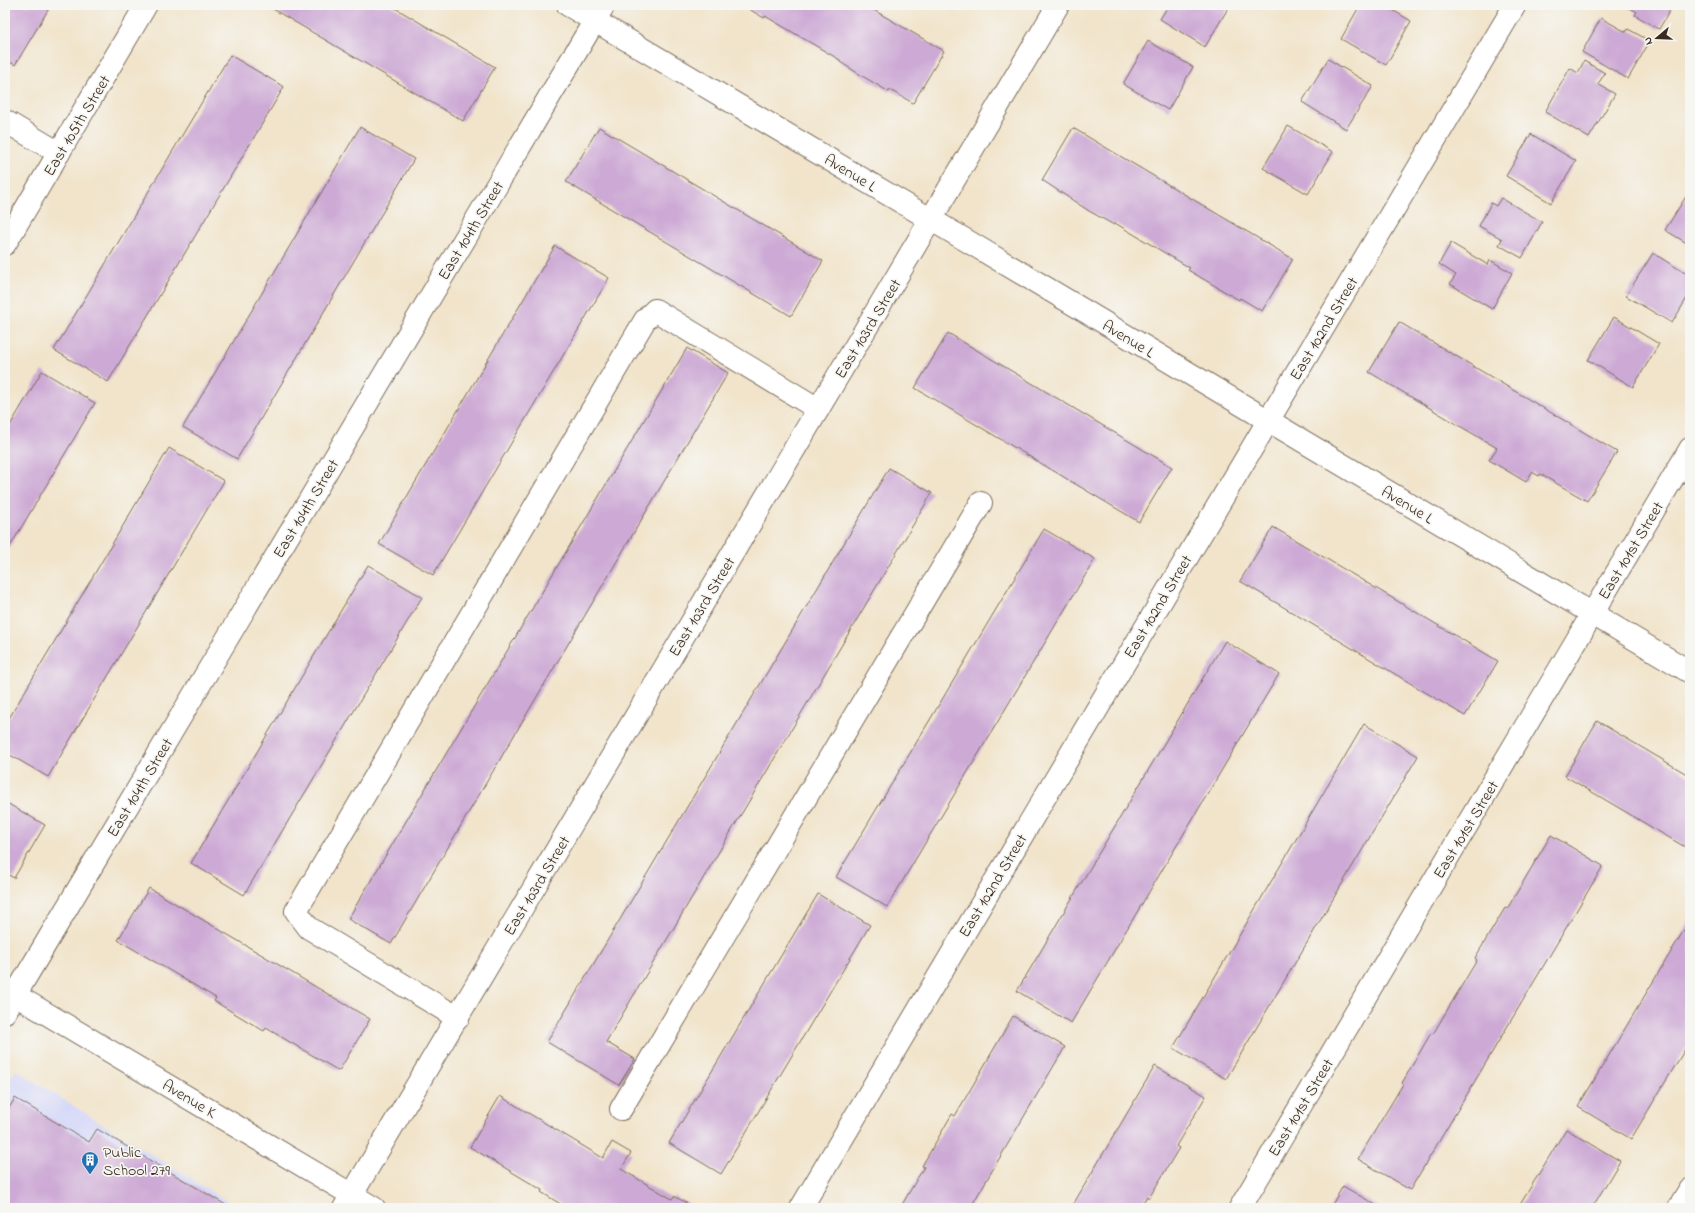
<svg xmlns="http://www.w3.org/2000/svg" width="1695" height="1213" viewBox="0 0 1695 1213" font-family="'Indie Flower',sans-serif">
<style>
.built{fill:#d5d8f9}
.building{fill:#cdaad5}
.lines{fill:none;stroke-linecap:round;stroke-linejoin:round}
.minor-casing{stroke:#7b6b5b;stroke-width:24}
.minor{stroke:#fff;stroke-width:22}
.labels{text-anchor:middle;stroke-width:3.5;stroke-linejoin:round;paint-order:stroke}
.street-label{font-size:16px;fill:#3b2a1e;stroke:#f6f6f2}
.poi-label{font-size:16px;fill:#3b2a1e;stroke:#f6f6f2;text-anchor:start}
</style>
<rect width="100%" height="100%" fill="#f6f6f2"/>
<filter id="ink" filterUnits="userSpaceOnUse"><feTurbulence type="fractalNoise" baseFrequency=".025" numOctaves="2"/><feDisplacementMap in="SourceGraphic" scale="8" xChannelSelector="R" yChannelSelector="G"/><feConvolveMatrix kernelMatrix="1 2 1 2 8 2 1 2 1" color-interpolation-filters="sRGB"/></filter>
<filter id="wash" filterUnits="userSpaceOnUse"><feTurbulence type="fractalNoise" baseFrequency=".012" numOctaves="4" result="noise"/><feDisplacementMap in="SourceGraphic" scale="16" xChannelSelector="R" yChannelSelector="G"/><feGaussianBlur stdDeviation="0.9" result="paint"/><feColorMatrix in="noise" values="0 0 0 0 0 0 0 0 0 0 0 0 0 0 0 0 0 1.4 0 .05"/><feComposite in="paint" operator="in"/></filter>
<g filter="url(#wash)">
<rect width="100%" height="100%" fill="#f1e4cb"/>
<polygon class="built" points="16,1070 238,1208 5,1208 5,1088"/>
<g id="blocks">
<g class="building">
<polygon points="5,5 51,5 15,65 5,59"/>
<polygon points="266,5 390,5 495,67 463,121"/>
<polygon points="742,5 865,5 944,51 913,103 890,90 889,92 864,77 840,62 840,60 765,16 764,18"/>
<polygon points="1169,5 1230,5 1205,47 1160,19"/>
<polygon points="1360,5 1384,5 1411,21 1386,65 1341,39"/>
<polygon points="1624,5 1673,5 1659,29 1635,15 1637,12"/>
<polygon points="1601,18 1626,32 1628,29 1650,41 1628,79 1582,52"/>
<polygon points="1148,41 1193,67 1168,110 1123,84"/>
<polygon points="230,55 284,87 108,382 54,350"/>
<polygon points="1328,59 1373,86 1346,129 1302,102"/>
<polygon points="1584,61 1605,73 1598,84 1615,94 1589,138 1545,112 1570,68 1578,73"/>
<polygon points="1288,126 1333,152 1308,194 1263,168"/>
<polygon points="360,127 414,159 237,459 183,427"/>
<polygon points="599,127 823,261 791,316 566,182"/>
<polygon points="1073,128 1293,259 1262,311 1240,298 1239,300 1188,270 1190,268 1115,223 1114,225 1089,211 1042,180"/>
<polygon points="1531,134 1576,161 1551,203 1506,176"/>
<polygon points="1690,190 1690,245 1665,230"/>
<polygon points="1501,198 1542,222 1522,258 1499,245 1502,239 1479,226 1491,203 1496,206"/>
<polygon points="1451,243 1488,265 1490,260 1512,273 1492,309 1450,284 1456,275 1439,264"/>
<polygon points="555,246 609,278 433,575 379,544"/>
<polygon points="1653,253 1690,276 1690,293 1672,323 1626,296"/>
<polygon points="1614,317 1659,344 1633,387 1588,360"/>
<polygon points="1399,322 1617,452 1587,501 1540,474 1539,476 1532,472 1526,482 1489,460 1497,448 1369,372"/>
<polygon points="948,333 1172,467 1139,522 915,388"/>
<polygon points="687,348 728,373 391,944 348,919"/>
<polygon points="42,371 95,403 5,555 5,434"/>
<polygon points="169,448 224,481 48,777 5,752 5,725"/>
<polygon points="889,468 932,493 606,1042 635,1059 619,1085 547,1042"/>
<polygon points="1273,527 1498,661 1465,716 1240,581"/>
<polygon points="1044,529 1095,559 887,907 836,877"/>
<polygon points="368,565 422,597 244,895 191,863"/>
<polygon points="1225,641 1279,674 1071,1023 1017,991"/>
<polygon points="1597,721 1690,776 1690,850 1565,776"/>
<polygon points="1364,724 1418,756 1226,1079 1173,1048"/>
<polygon points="5,802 45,825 14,878 5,873"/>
<polygon points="1551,835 1603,866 1410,1190 1358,1159 1403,1084 1402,1083 1431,1033 1433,1034 1477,960 1475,958 1505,908 1507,909"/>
<polygon points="149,888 370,1019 339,1071 266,1028 264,1031 214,1001 216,998 118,940"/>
<polygon points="818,894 870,925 721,1174 669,1143"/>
<polygon points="1690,920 1690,1041 1631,1139 1578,1107"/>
<polygon points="1013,1016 1065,1047 976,1198 970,1208 900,1208 924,1167 922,1166 952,1114 955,1116"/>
<polygon points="1155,1066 1206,1096 1176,1146 1179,1148 1149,1198 1147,1196 1140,1208 1071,1208"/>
<polygon points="500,1096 603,1158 612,1142 631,1153 621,1169 672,1199 674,1196 695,1208 567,1208 541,1192 542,1190 470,1147"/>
<polygon points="15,1098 89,1142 97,1129 231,1208 5,1208 5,1115"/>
<polygon points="1566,1129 1620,1161 1592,1208 1518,1208"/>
<polygon points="1343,1186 1381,1208 1330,1208"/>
</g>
</g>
</g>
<g filter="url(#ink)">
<use href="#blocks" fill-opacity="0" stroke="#7b6b5b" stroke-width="1"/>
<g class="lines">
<g class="minor-casing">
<g id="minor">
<polyline points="568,5 969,242 1690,672"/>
<polyline points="5,121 59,153"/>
<polyline points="5,244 146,5"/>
<polyline points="5,989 374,1208"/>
<polyline points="5,1012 604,5"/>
<polyline points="458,1018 309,928 296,911 645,320 655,310 818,409"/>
<polyline points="621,1109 981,503"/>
<polyline points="344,1208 1058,5"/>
<polyline points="801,1208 1515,5"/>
<polyline points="1240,1208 1690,449"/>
<polyline points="1679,1208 1690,1190"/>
</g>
</g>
<use href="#minor" class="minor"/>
</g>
</g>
<defs>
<g id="building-pin" transform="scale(0.9)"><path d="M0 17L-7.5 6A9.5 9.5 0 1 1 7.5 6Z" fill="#1f6fb2" stroke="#f6f6f2"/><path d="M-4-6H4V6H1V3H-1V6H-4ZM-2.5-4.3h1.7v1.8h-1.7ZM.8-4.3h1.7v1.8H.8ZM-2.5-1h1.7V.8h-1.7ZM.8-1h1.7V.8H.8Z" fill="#fff"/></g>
</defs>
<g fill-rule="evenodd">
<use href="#building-pin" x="90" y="1160"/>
</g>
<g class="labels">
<g class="street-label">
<text transform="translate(76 125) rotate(-59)" y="6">East 105th Street</text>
<text transform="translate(851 172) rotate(31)" y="6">Avenue L</text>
<text transform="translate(470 230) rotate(-59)" y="6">East 104th Street</text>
<text transform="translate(867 328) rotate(-59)" y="6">East 103rd Street</text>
<text transform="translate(1323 328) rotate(-59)" y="6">East 102nd Street</text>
<text transform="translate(1129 338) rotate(31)" y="6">Avenue L</text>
<text transform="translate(1408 504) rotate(31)" y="6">Avenue L</text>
<text transform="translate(305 508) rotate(-59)" y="6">East 104th Street</text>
<text transform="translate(1630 550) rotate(-59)" y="6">East 101st Street</text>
<text transform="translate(701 606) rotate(-59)" y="6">East 103rd Street</text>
<text transform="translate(1157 606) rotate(-59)" y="6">East 102nd Street</text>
<text transform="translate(139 787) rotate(-59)" y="6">East 104th Street</text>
<text transform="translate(1465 829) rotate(-59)" y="6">East 101st Street</text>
<text transform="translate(536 885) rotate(-59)" y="6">East 103rd Street</text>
<text transform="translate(992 885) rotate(-59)" y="6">East 102nd Street</text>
<text transform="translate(190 1098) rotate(31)" y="6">Avenue K</text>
<text transform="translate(1300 1107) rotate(-59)" y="6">East 101st Street</text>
</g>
<g class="poi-label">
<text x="103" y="1157">Public<tspan x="103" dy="18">School 279</tspan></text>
</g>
</g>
<rect width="1695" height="1213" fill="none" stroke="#f6f6f2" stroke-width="20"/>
<g transform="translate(1657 38) rotate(251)" stroke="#f6f6f2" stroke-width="3" paint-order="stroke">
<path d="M0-3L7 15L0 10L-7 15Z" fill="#3b2a1e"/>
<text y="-6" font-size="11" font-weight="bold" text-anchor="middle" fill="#3b2a1e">N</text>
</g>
</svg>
